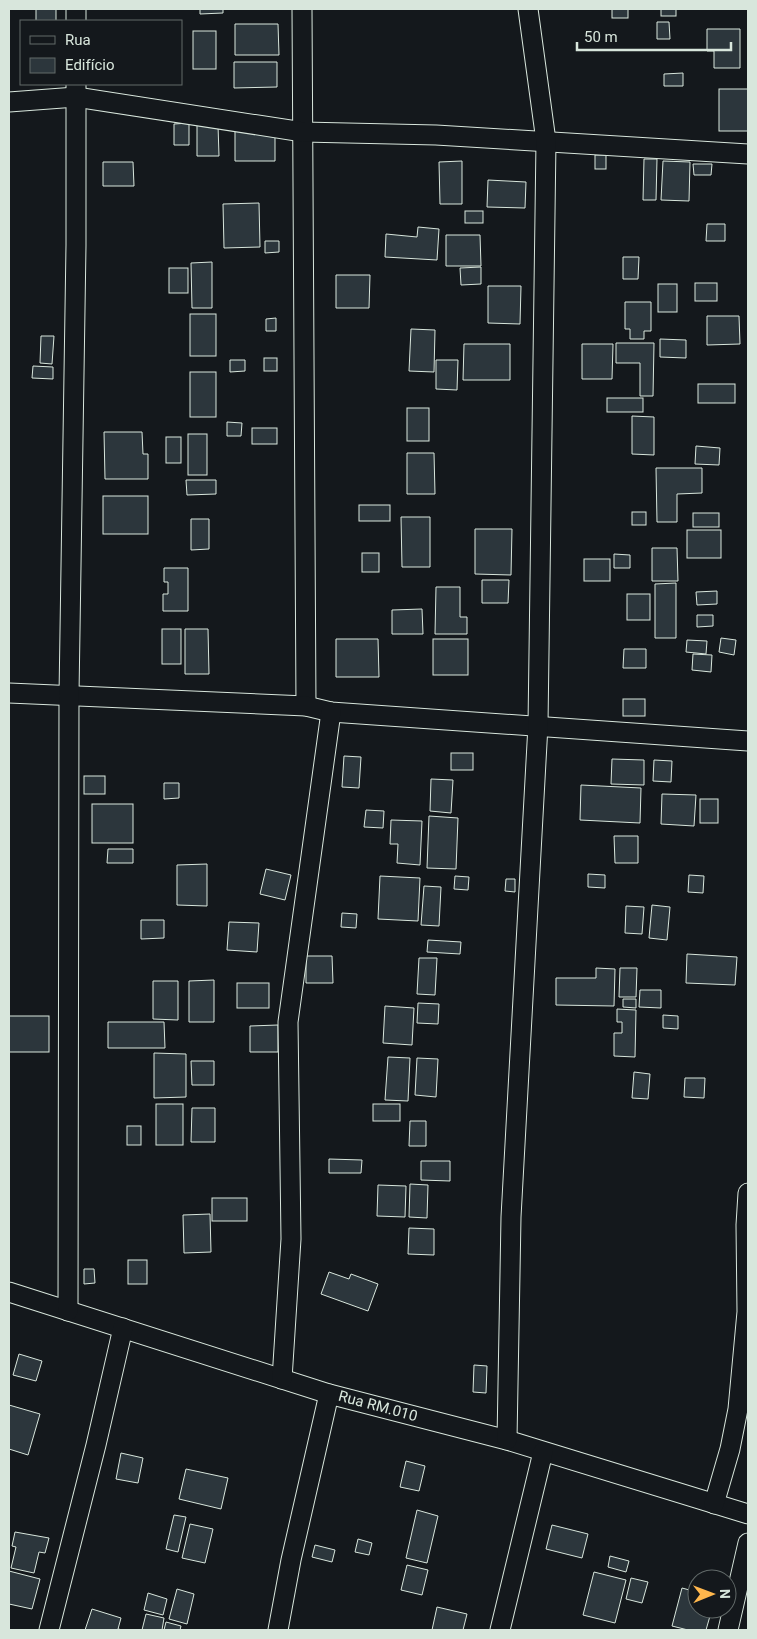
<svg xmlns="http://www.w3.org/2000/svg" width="757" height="1639" viewBox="0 0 757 1639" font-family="Roboto,sans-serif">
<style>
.building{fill:#2c363c;stroke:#d8e6dc}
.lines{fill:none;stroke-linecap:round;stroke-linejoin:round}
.minor-casing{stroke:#d8e6dc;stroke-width:21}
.minor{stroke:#14181c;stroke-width:19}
.labels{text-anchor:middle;stroke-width:4;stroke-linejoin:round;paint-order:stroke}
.street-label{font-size:15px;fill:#d8e6dc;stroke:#14181c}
</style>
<rect width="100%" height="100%" fill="#14181c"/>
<g class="building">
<rect x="36" y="9" width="20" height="12"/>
<polygon points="200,9 223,9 223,13 200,14"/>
<rect x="612" y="9" width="16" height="9"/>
<rect x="661" y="9" width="15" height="7"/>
<polygon points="657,22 669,22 670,39 657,39"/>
<polygon points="235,24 278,24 279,55 235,55"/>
<polygon points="707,29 740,29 740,68 714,68 714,51 707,51"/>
<rect x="193" y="31" width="23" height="38"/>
<polygon points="234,62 277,62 277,87 234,88"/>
<polygon points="683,73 683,86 664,86 664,74"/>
<rect x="719" y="89" width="29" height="42"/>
<polygon points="189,123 189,145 174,145 174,124"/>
<polygon points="197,125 218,125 219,156 197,156"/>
<polygon points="275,130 275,161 235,161 235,131"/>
<rect x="595" y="155" width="11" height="14"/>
<polygon points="644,159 657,159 656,200 643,200"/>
<polygon points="462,161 462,204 440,204 439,162"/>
<polygon points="663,161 690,162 689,201 661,200"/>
<polygon points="103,162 133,162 134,186 103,186"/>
<polygon points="693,164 712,164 711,175 694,175"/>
<polygon points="488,180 526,182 525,208 487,207"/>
<polygon points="259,203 260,247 224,248 223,204"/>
<rect x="465" y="211" width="18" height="12"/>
<polygon points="707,224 725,224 725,241 706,241"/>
<polygon points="418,227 439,229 437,260 385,257 386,234 417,237"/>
<polygon points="446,235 480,235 481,266 446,266"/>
<polygon points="265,241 279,241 279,252 265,253"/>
<polygon points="623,257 639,257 638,279 623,279"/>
<polygon points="212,262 212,308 192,308 191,263"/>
<polygon points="481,267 481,284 461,285 460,268"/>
<rect x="169" y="268" width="19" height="25"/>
<polygon points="336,275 370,275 369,308 336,308"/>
<rect x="695" y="283" width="22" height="18"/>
<rect x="658" y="284" width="19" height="28"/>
<polygon points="488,286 521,286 520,324 488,323"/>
<polygon points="625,302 651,302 651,331 644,331 644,339 630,339 630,329 625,329"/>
<rect x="190" y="314" width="26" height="42"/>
<polygon points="707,316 739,316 740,344 707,345"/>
<polygon points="276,318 276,331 266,331 266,319"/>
<polygon points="411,329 435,330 434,372 409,371"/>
<polygon points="41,336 54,336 52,364 40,363"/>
<polygon points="660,339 686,340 686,358 660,357"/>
<polygon points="616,343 654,343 653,396 640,396 640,363 616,363"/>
<polygon points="464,344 510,344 510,380 463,380"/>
<polygon points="582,344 613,344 612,379 582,379"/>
<rect x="264" y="358" width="13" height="13"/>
<polygon points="230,360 245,360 245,371 230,372"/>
<polygon points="436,360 458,360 457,390 436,389"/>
<polygon points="33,366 53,367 53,379 32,378"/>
<rect x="190" y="372" width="26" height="45"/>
<rect x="698" y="384" width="37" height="19"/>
<rect x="607" y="398" width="36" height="14"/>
<rect x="407" y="408" width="22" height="33"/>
<polygon points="632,416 654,417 654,455 632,454"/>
<polygon points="227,422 242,423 241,436 227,436"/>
<rect x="252" y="428" width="25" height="16"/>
<polygon points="104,432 142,432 143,454 148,454 148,479 105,479"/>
<rect x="188" y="434" width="19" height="41"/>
<rect x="166" y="437" width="15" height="26"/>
<polygon points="696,446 720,448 719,465 695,464"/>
<polygon points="407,453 434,453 435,494 407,494"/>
<polygon points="656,468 702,468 702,493 677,494 677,522 657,522"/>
<polygon points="186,480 216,480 216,494 187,495"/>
<rect x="103" y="496" width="45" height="38"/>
<rect x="359" y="505" width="31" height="16"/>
<rect x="632" y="512" width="14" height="13"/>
<rect x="693" y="513" width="26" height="14"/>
<polygon points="401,517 430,517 430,567 402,567"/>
<polygon points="191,519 209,519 209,549 191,550"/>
<polygon points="475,529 512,529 511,575 475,574"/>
<rect x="687" y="530" width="34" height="28"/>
<polygon points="652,548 677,548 678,581 652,581"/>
<rect x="362" y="553" width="17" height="19"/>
<polygon points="614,554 630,555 630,568 614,568"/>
<rect x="584" y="559" width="26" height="22"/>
<polygon points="164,568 188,568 188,611 163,611 163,594 168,594 168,582 164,582"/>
<polygon points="482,580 509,580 508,603 482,603"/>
<polygon points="676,583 676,638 655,638 655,584"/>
<polygon points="436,587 460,587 460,617 467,617 467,634 435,634"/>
<polygon points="717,591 717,604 697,605 696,592"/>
<rect x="627" y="594" width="23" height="26"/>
<polygon points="422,609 423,634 392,634 392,610"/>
<polygon points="697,615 713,615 713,626 697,627"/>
<rect x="162" y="629" width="19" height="35"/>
<polygon points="185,629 208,629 209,674 185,674"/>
<polygon points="721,638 736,640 734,655 719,652"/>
<polygon points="336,639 378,639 379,677 336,677"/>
<rect x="433" y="639" width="35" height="36"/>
<polygon points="687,640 707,641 706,654 686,652"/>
<polygon points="624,649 646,649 646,668 623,668"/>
<polygon points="693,654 712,655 711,672 692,670"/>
<rect x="623" y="699" width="22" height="17"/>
<rect x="451" y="753" width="22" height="17"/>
<polygon points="344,756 361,757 359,788 342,787"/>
<polygon points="612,759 644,760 644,785 611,784"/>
<polygon points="654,760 672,761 671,782 653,781"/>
<rect x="84" y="776" width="21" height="18"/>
<polygon points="431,779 453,780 451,813 430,811"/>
<polygon points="164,783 179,783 179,798 164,799"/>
<polygon points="581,785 641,788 640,823 580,820"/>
<polygon points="662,794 696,795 694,826 661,824"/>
<rect x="700" y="799" width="18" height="24"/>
<rect x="92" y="804" width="41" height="39"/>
<polygon points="366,810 384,811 383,828 364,827"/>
<polygon points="429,816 458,818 456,869 427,868"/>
<polygon points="391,820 422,821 420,865 397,863 398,844 390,844"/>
<polygon points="614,836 638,836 638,863 615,863"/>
<polygon points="108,849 133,849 133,863 107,863"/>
<polygon points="207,864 207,906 177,905 177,865"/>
<polygon points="266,869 291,875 285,900 260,894"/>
<polygon points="588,874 605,875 605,888 588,887"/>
<polygon points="689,875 704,876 703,893 688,892"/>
<polygon points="380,876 420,878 418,921 378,919"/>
<polygon points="455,876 469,877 468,890 454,889"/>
<polygon points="506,879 515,879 515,892 505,891"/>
<polygon points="424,886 441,887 439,926 421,925"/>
<polygon points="652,905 670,907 667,940 649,938"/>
<polygon points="626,906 644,907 642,934 625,933"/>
<polygon points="342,913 357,914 356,928 341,927"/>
<polygon points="141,920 164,920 164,938 141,939"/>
<polygon points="229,922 259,923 257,952 227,950"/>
<polygon points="428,940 461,942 460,954 427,952"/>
<polygon points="687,954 737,957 735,985 686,983"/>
<polygon points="306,956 332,956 333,983 306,983"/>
<polygon points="419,958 437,958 435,995 417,994"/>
<polygon points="596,968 615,969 614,1006 556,1005 556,978 596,978"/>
<polygon points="620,968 637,968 636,997 619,997"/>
<polygon points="214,980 214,1022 189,1022 189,981"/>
<polygon points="153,981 178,981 178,1020 153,1019"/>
<rect x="237" y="983" width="32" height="25"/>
<polygon points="640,990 661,990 661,1008 639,1007"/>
<polygon points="623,999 636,999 636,1008 623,1007"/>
<polygon points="418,1003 439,1004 438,1024 417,1023"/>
<polygon points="385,1006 414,1008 412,1045 383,1043"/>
<polygon points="617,1009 636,1010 635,1057 614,1056 614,1033 622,1033 622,1022 617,1022"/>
<polygon points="663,1015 678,1016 678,1029 663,1028"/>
<rect x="9" y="1016" width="40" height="36"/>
<polygon points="108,1022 164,1022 165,1048 108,1048"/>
<polygon points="278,1025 278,1052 250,1052 250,1026"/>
<polygon points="154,1053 186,1054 186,1097 154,1098"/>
<polygon points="388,1057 410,1058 408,1101 385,1100"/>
<polygon points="417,1058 438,1059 436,1097 415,1095"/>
<polygon points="191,1061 214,1061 214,1085 192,1085"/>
<polygon points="634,1072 650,1074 648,1099 632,1098"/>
<polygon points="685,1078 705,1078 704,1098 684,1097"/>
<rect x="156" y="1104" width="27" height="41"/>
<rect x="373" y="1104" width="27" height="17"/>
<polygon points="192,1108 215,1108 215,1142 191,1142"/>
<polygon points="410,1121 426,1121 426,1146 409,1146"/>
<rect x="127" y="1126" width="14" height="19"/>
<polygon points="329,1159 362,1160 361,1173 329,1173"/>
<polygon points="421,1161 450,1161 450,1181 421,1180"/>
<polygon points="410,1184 428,1185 427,1218 409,1217"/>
<polygon points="378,1185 406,1186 405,1217 377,1216"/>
<rect x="212" y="1198" width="35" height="23"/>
<polygon points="210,1214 211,1252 184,1253 183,1215"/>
<polygon points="409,1228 434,1229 434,1255 408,1254"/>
<rect x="128" y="1260" width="19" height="24"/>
<polygon points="84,1269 94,1269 95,1283 84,1284"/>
<polygon points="329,1272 349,1279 351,1274 378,1284 368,1311 321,1294"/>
<polygon points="19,1354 42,1361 36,1381 13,1375"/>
<polygon points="474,1365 487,1366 486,1393 473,1392"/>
<polygon points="9,1405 40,1414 28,1455 9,1449"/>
<polygon points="121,1453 143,1458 138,1483 116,1479"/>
<polygon points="406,1461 425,1466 419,1491 400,1487"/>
<polygon points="186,1469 228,1478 221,1509 179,1499"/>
<polygon points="417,1510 438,1516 427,1563 406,1558"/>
<polygon points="174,1515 186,1517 178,1552 166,1549"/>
<polygon points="190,1524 213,1529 205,1563 182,1558"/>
<polygon points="552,1525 588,1534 582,1558 546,1549"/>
<polygon points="15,1532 49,1538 45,1553 39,1552 34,1573 11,1568 16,1547 12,1546"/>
<polygon points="358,1539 372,1543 369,1555 355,1552"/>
<polygon points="315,1545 335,1550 332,1562 312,1557"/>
<polygon points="610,1556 629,1561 626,1572 608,1567"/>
<polygon points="407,1565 428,1570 422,1595 401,1590"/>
<polygon points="9,1571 40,1579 32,1609 9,1604"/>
<polygon points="594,1572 626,1580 615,1623 583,1615"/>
<polygon points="631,1578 648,1582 642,1603 626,1599"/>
<polygon points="682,1588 697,1592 697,1609 712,1609 706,1630 688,1630 672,1626"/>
<polygon points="177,1589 194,1594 187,1624 169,1619"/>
<polygon points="148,1593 167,1599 163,1615 144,1610"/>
<polygon points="437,1607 467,1614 463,1630 432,1630"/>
<polygon points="92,1609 121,1618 118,1629 123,1630 85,1630"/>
<polygon points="146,1614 164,1618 162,1630 142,1630"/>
<polygon points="166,1622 181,1626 180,1630 164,1630"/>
</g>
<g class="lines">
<g class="minor-casing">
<g id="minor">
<polyline points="76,9 76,21"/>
<polyline points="302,9 306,706"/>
<polyline points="9,102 76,97 303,132 436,135 748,154"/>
<polyline points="9,693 306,706 331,712 748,741"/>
<polyline points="9,1292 329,1394 507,1440 748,1514"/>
<polyline points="68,1311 69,695 76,245 76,84"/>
<polyline points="282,1379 291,1239 288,1022 331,712"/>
<polyline points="507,1440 511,1217 538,725 546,141 528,9"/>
<polyline points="714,1504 730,1449 738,1409 747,1312 746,1225 748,1193"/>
<polyline points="49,1630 96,1445 123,1328"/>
<polyline points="278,1630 291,1560 329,1394"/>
<polyline points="500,1630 543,1452"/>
<polyline points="728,1630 748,1543"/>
</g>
</g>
<use href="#minor" class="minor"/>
</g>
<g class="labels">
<g class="street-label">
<text transform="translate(378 1406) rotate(15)" y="5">Rua RM.010</text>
</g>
</g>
<rect width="757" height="1639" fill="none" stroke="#d8e6dc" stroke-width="20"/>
<rect x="20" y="20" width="162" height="65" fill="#14181c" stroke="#626a69"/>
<rect x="30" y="36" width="25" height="8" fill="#14181c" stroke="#626a69"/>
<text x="65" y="45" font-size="15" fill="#d8e6dc">Rua</text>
<rect x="30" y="58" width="25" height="15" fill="#2c363c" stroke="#626a69"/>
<text x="65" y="70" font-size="15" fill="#d8e6dc">Edifício</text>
<g transform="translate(712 1594) rotate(89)"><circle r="24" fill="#14181c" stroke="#626a69"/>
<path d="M0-4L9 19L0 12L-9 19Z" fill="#ffb74d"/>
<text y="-8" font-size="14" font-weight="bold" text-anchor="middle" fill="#d8e6dc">N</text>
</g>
<path d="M577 42v8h154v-8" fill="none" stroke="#d8e6dc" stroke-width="2.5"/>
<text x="584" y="42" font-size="15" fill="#d8e6dc" stroke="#14181c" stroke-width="4" paint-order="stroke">50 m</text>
</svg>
